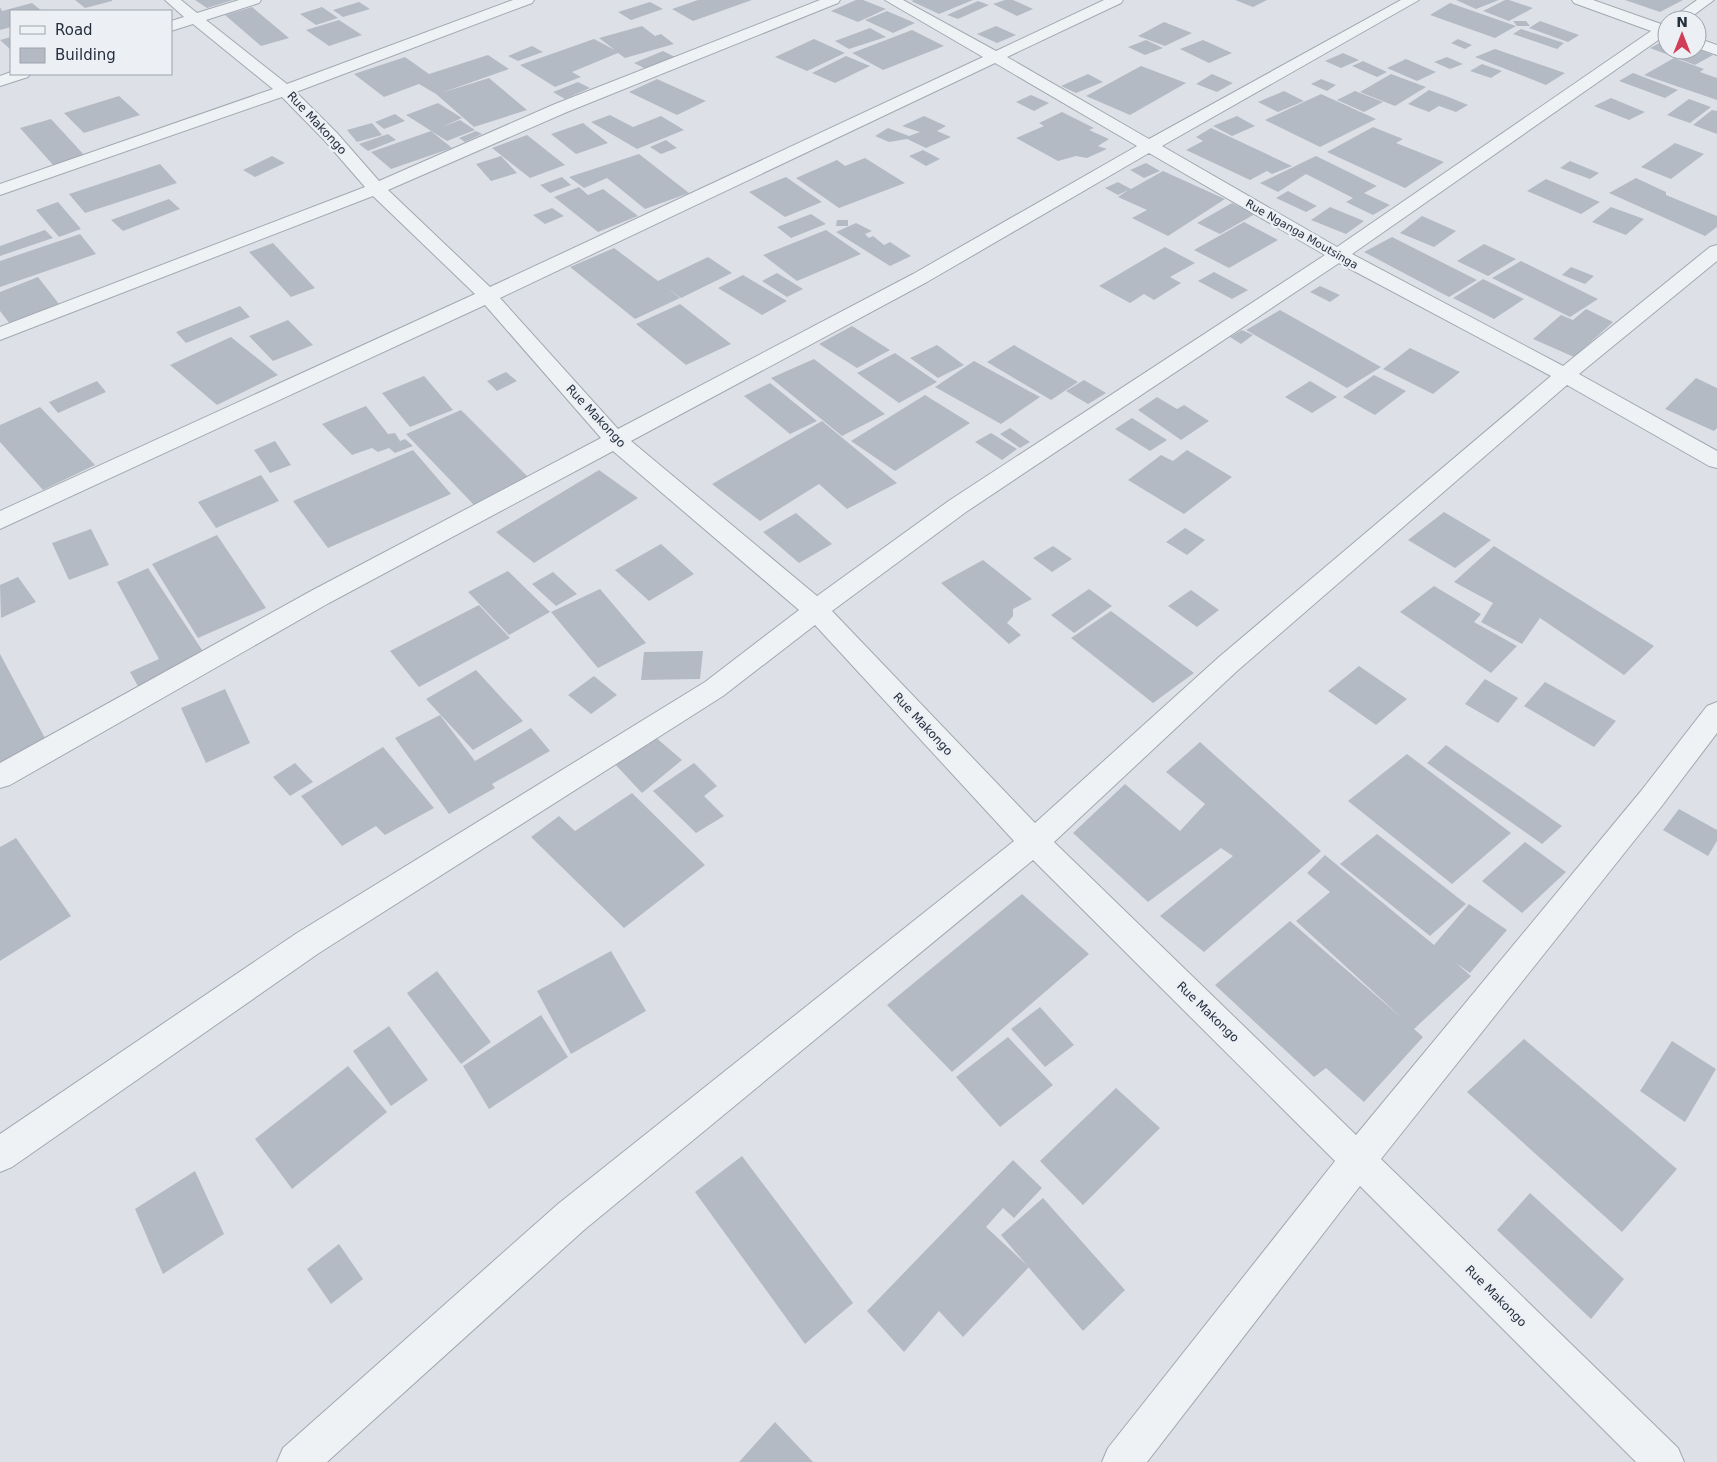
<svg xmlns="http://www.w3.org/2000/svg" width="1717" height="1462" viewBox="0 0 1717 1462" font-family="'DejaVu Sans',sans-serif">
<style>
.building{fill:#b4bac4}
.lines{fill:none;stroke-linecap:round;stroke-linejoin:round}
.minor-casing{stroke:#a2a8b1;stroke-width:2}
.minor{fill:#eff2f5;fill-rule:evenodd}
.labels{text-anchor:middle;stroke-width:5;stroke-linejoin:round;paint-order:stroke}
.far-street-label{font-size:11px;fill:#262f3e;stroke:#ecf0f5}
.street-label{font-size:12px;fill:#262f3e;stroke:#ecf0f5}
</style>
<rect width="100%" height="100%" fill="#dde1e7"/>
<g class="building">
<polygon points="75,0 112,0 112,1 85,8"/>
<polygon points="195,0 233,0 207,8"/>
<polygon points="698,0 752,0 693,21 672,9"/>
<polygon points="856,0 863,0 886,9 858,22 831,11"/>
<polygon points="914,0 973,0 939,14 911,1"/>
<polygon points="1005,0 1013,0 1033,9 1017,16 993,4"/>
<polygon points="1235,0 1267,0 1253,7"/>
<polygon points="1456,0 1499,0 1476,9"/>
<polygon points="1505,0 1509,0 1533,8 1509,21 1483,11"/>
<polygon points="1625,0 1683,0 1660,12"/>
<polygon points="978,1 989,5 958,19 947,15"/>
<polygon points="359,2 370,9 343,17 333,10"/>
<polygon points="650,2 663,9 631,20 618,12"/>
<polygon points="32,3 42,11 11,11 11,27 0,30 0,7 2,11"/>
<polygon points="1450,3 1516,26 1495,38 1430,15"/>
<polygon points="252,7 289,38 261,46 225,15"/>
<polygon points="322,7 338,18 316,25 300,14"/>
<polygon points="887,11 915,23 893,33 865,20"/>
<polygon points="339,20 362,35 329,46 306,30"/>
<polygon points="1513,21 1526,21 1530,26 1517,26"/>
<polygon points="1540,21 1579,35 1568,42 1529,28"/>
<polygon points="1164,22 1192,33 1165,46 1138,36"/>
<polygon points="642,26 655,36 661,34 674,44 625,58 618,53 572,72 581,77 555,87 520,65 594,39 615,50 599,38"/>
<polygon points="996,26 1016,35 997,43 977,34"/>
<polygon points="870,28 886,37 849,49 835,41"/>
<polygon points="1521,29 1564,43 1557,49 1513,34"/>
<polygon points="912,30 944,46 883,70 852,53"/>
<polygon points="11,37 11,50 0,40"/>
<polygon points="814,39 845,53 807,71 775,57"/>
<polygon points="1458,39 1472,45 1465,49 1451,43"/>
<polygon points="1667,39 1667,50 1697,49 1713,55 1695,65 1650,48"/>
<polygon points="1146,40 1163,48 1145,55 1128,47"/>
<polygon points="1203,40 1232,53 1209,63 1180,49"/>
<polygon points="532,46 543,52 518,61 508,56"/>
<polygon points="1495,49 1565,73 1546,85 1475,57"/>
<polygon points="663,51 677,58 648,70 634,63"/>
<polygon points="1343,53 1359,60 1341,68 1325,61"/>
<polygon points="488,55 509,69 441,93 489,78 527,110 474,127 436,94 419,84 384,97 354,74 405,57 429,74"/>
<polygon points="846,56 870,66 835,83 812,73"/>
<polygon points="1447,57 1463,64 1450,69 1434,62"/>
<polygon points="1674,58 1704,69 1700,72 1717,78 1717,100 1644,75"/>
<polygon points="1406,59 1436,72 1417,81 1387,68"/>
<polygon points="1363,61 1387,72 1377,77 1352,66"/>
<polygon points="1482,64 1502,71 1491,78 1470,71"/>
<polygon points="1141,66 1186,83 1130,115 1086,96"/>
<polygon points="1633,73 1678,90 1665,98 1619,81"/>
<polygon points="1088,74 1103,82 1076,93 1061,86"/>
<polygon points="1212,74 1233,83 1217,92 1196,84"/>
<polygon points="1391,74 1426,87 1395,106 1360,92"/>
<polygon points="657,79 706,101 677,115 629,92"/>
<polygon points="1321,79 1336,85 1327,91 1311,84"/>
<polygon points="578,82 590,88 565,99 553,92"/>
<polygon points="1429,90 1451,98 1444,102 1451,98 1468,105 1456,112 1439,106 1429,112 1408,104"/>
<polygon points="1284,91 1304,101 1278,112 1258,102"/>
<polygon points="1355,91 1383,102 1364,112 1337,100"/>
<polygon points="1321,94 1376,119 1320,147 1265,120"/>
<polygon points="1031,95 1049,103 1034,111 1016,102"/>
<polygon points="119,96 140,115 84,133 64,113"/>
<polygon points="1611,98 1645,112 1629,120 1594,106"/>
<polygon points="1689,99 1711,107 1690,123 1667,115"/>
<polygon points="438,103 462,118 442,127 460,120 475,130 447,141 406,115"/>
<polygon points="1712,110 1717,111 1717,134 1693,125"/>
<polygon points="1062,112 1094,128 1089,130 1109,139 1098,146 1107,149 1087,158 1076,156 1058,161 1016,138 1044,126 1039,123"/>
<polygon points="395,114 405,121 384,129 375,122"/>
<polygon points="610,115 633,127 661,116 684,130 637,149 591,122"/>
<polygon points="924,116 946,126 937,131 951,137 926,148 907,139 889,142 875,136 888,128 909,136 920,132 902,126"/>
<polygon points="1237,116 1255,126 1232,136 1213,126"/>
<polygon points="51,119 85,156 54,166 20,128"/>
<polygon points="372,123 382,135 357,142 347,130"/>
<polygon points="583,123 608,143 576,154 551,134"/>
<polygon points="1373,127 1403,139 1396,143 1444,162 1405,188 1327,152"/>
<polygon points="1211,128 1292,166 1272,174 1267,171 1250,180 1186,150 1203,141 1196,137"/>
<polygon points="431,131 452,148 391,169 371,152"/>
<polygon points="476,131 482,134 465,142 459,138"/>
<polygon points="388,134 396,140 368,151 359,144"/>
<polygon points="527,135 565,165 530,178 492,148"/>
<polygon points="666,140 677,148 661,154 650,147"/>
<polygon points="1675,143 1704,154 1671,179 1641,167"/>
<polygon points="923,150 940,159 926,166 909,156"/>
<polygon points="639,154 689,193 645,209 607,178 584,188 569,177"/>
<polygon points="272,156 285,163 255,177 243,170"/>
<polygon points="501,156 517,173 491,181 476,164"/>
<polygon points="1316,156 1377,186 1364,193 1390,205 1373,215 1346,202 1353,198 1306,174 1278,192 1260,183"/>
<polygon points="865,158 905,183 839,208 796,178 837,160 845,166"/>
<polygon points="1570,161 1599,173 1590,179 1560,168"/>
<polygon points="1146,163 1160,171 1144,178 1130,170"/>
<polygon points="160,164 177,183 85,213 69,194"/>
<polygon points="1163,171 1225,199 1168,236 1132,218 1147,210 1118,197 1128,190 1118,195 1105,188 1118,182 1131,189"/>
<polygon points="562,177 571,185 550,193 540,185"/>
<polygon points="786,177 822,202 785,217 749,192"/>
<polygon points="1636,178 1666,192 1666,195 1717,216 1717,227 1705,236 1609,193"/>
<polygon points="1546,179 1600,202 1581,214 1527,191"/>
<polygon points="579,187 588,195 603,189 638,216 598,232 554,197"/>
<polygon points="1288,191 1317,206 1306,212 1276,198"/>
<polygon points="169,199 180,209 123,231 111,220"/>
<polygon points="58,202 81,229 59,237 36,210"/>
<polygon points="1232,203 1255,214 1220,234 1197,223"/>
<polygon points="1330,207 1364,221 1346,234 1311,220"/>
<polygon points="1611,207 1644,219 1626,235 1592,222"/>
<polygon points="552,208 564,216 545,224 533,215"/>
<polygon points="811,214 826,224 791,238 777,227"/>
<polygon points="1422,216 1456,231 1434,247 1400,233"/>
<polygon points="837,220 848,220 848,226 836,226"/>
<polygon points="1244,222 1278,240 1229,268 1194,250"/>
<polygon points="856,223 872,231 865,234 869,238 873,236 884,245 890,242 911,256 890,266 836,232"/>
<polygon points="45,230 53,238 0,256 0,246"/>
<polygon points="826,230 861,254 797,281 763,255"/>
<polygon points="80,234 96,254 0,287 0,261"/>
<polygon points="1392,237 1477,280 1449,297 1364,252"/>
<polygon points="273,243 315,288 291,297 249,252"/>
<polygon points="1484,244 1516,259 1488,276 1457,261"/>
<polygon points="1165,247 1195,263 1170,277 1181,283 1154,300 1144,294 1130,303 1099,286"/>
<polygon points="614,248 658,281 708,257 732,273 681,298 667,288 680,298 635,319 570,267"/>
<polygon points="1521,261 1598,299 1570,317 1492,278"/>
<polygon points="1571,267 1594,276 1585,284 1562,275"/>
<polygon points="1214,272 1248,290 1232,299 1198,281"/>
<polygon points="777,273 803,289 787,297 762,281"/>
<polygon points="743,275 787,301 762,315 718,288"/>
<polygon points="38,277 59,304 10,324 0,311 0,292"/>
<polygon points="1483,279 1524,299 1494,319 1453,298"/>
<polygon points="1320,286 1340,295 1330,302 1310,292"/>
<polygon points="680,304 731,344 686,365 636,324"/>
<polygon points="240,306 250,317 186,343 176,332"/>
<polygon points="1586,309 1613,322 1574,357 1533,339 1561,315 1573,320"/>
<polygon points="1280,310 1381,367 1347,388 1246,330"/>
<polygon points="288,320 313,345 273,361 249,336"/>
<polygon points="852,326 890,350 857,368 819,344"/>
<polygon points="1242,330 1253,335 1241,344 1230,337"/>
<polygon points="231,337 278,375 217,405 170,365"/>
<polygon points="937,345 964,365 938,378 910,358"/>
<polygon points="1014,345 1078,382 1051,400 987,362"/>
<polygon points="1410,348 1460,372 1433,394 1383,369"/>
<polygon points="895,353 937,382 899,403 857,373"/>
<polygon points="814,359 885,414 842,436 771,378"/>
<polygon points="974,361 1040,397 1001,424 935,387"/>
<polygon points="506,372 517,381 497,391 487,381"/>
<polygon points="1374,375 1406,391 1375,415 1343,397"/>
<polygon points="424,376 453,410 410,427 382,393"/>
<polygon points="1696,378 1717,388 1717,428 1714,431 1665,409"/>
<polygon points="1084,380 1106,393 1088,404 1066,391"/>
<polygon points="97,381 106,392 58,413 49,402"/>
<polygon points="1310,381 1337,397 1312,413 1285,397"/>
<polygon points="770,383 817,421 790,434 744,396"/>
<polygon points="925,395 970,423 895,471 851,441"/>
<polygon points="1157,397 1177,409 1184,405 1209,421 1181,440 1138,410"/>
<polygon points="366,406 388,434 395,433 400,441 405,439 413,446 395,453 389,448 378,452 372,448 352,455 322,424"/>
<polygon points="40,407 95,465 43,490 0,442 0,425"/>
<polygon points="461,410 529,478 474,505 406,434"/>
<polygon points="1132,418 1167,440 1150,451 1115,429"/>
<polygon points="822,421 897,483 847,509 819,484 760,521 712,484"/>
<polygon points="1010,428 1030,442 1020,448 1000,434"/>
<polygon points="991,433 1017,449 1002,460 975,442"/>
<polygon points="275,441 291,465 270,473 254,450"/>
<polygon points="413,450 451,494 328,548 293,501"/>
<polygon points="1187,450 1232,477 1184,514 1128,480 1161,455 1173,461"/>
<polygon points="599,470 638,498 534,563 496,532"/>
<polygon points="261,475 279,501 216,528 198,502"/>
<polygon points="1444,512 1491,540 1455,568 1408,540"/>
<polygon points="796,513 832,544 799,563 763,532"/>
<polygon points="1185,528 1205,540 1187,555 1166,542"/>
<polygon points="91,529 109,565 69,580 52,543"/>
<polygon points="217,535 266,608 198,638 152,564"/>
<polygon points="661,544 694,574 649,601 615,570"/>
<polygon points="1053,546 1072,559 1052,572 1033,558"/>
<polygon points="1494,546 1654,646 1624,675 1540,618 1522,644 1481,622 1493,603 1454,582"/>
<polygon points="983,560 1032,599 1013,609 1013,616 1007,623 1021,635 1009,644 941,583"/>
<polygon points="148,568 206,656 139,688 130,672 159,659 117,582"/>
<polygon points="508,571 550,612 509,635 468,592"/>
<polygon points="553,572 577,594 556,606 532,584"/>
<polygon points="18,577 36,602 1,618 0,585"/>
<polygon points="1434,586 1481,614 1474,622 1517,646 1491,673 1400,612"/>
<polygon points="600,589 646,643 598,668 551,612"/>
<polygon points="1089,589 1112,606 1074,633 1051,615"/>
<polygon points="1191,590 1219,610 1197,627 1168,606"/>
<polygon points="479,605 510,638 419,687 390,651"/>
<polygon points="1111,611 1194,673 1153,703 1071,638"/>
<polygon points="703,651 700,679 641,680 644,652"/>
<polygon points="0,654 47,742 0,766"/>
<polygon points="1359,666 1407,699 1376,725 1328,691"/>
<polygon points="476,670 523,721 473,750 426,699"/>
<polygon points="594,676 617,695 591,714 568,695"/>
<polygon points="1485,679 1518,698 1498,723 1465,704"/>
<polygon points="1545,682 1616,721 1594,747 1524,706"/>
<polygon points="225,689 250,743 206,763 181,708"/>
<polygon points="440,715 475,761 531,728 550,751 492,784 495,788 449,814 395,738"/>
<polygon points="654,736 682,760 642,793 613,762"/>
<polygon points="1200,742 1321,851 1204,952 1160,916 1233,856 1221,848 1148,902 1073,833 1125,784 1180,831 1205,804 1166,772"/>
<polygon points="1446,745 1562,826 1542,844 1427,763"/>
<polygon points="383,747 434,808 385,835 376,826 342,846 301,796"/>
<polygon points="1407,754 1511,833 1452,884 1348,801"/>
<polygon points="295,763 313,782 290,796 273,777"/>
<polygon points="694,763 717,786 704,796 724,816 696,833 653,791"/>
<polygon points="632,793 705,865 624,928 531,837 559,816 575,831"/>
<polygon points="1679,809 1717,830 1717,841 1708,856 1663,830"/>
<polygon points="1377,834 1466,904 1430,936 1340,864"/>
<polygon points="16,838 71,916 0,961 0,847"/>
<polygon points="1525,842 1566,872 1522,913 1482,881"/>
<polygon points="1325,855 1434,945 1469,904 1507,930 1470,973 1456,963 1471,976 1414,1029 1423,1037 1364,1102 1326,1068 1314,1077 1215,985 1290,921 1402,1018 1296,921 1330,892 1307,873"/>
<polygon points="1022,894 1089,954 952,1072 887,1005"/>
<polygon points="611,951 646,1011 571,1054 537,991"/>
<polygon points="437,971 491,1042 461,1064 407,993"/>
<polygon points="1040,1007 1074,1045 1045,1067 1011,1029"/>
<polygon points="541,1015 568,1057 489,1109 463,1066"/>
<polygon points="389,1026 428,1080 391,1106 353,1051"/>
<polygon points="1008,1037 1053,1085 1000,1127 956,1077"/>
<polygon points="1524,1039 1677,1169 1622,1232 1467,1092"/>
<polygon points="1672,1041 1716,1069 1685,1122 1640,1091"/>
<polygon points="348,1066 387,1112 292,1189 255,1139"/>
<polygon points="1116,1088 1160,1128 1083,1205 1040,1161"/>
<polygon points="742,1156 853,1303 805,1344 695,1192"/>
<polygon points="1013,1160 1042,1188 1014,1218 1003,1208 986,1227 1029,1267 963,1337 939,1311 904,1352 867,1311"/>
<polygon points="195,1171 224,1234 163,1274 135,1209"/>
<polygon points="1530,1193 1624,1279 1591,1319 1497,1230"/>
<polygon points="1043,1198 1125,1290 1083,1331 1001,1235"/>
<polygon points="339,1244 363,1279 331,1304 307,1269"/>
<polygon points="775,1422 813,1462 739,1462"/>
</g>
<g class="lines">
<g class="minor-casing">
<g id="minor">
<path d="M165,0H181L197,13L239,0H261L259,3L206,20L287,84L513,0H534L532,3L296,92L337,133L379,181L555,104L820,0H840L838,3L567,112L388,190L490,287L983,57L885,0H903L996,51L1104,0H1123L1121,3L1007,57L1149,139L1401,0H1419L1162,146L1337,247L1651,31L1574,3L1572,0H1593L1661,24L1667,22V37L1664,36L1352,254L1563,366L1710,247L1717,245V261L1579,374L1717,451V468L1709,466L1567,385L1237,671L1054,842L1356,1135L1641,791L1707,706L1717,702V733L1661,807L1381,1159L1678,1448L1684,1462H1636L1360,1186L1147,1462H1102L1108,1448L1335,1161L1033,860L584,1230L327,1462H277L283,1448L558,1204L1014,841L815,625L723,696L319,953L12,1167L0,1172V1134L297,933L705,682L799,610L613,451L329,603L10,785L0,788V763L311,591L601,438L485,305L0,529V511L475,294L373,196L0,340V327L365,187L325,141L282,97L0,195V184L273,89L193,24L171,31V21L184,17ZM995,63L1137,146L913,274L618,429L500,298ZM1149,153L1325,255L950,500L817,596L631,441L927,282ZM1339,263L1551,376L1219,657L1035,823L832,611L966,512Z"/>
<polygon points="1697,0 1714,0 1687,20 1669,20"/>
<polygon points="1697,38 1717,45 1717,55 1697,48"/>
<polygon points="11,72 11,74 30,74 28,77 0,86 0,76"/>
</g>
</g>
<use href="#minor" class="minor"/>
</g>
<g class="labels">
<g class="far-street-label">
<text transform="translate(1302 234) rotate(30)" y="4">Rue Nganga Moutsinga</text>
</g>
<g class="street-label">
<text transform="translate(317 123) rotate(47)" y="4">Rue Makongo</text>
<text transform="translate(596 416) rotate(47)" y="4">Rue Makongo</text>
<text transform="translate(923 724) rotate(47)" y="4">Rue Makongo</text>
<text transform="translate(1208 1012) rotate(44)" y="4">Rue Makongo</text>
<text transform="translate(1496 1296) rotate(45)" y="4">Rue Makongo</text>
</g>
</g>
<rect x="10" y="10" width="162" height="65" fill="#ecf0f5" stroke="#9da3ac"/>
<rect x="20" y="26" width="25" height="8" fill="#eff2f5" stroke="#9da3ac"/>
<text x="55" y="35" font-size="15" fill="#262f3e">Road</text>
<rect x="20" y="48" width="25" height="15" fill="#b4bac4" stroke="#9da3ac"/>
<text x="55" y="60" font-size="15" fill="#262f3e">Building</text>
<g transform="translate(1682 35)"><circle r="24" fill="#ecf0f5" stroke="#9da3ac"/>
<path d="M0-4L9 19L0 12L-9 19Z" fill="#d13d56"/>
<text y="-8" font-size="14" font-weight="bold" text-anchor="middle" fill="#262f3e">N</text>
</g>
</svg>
